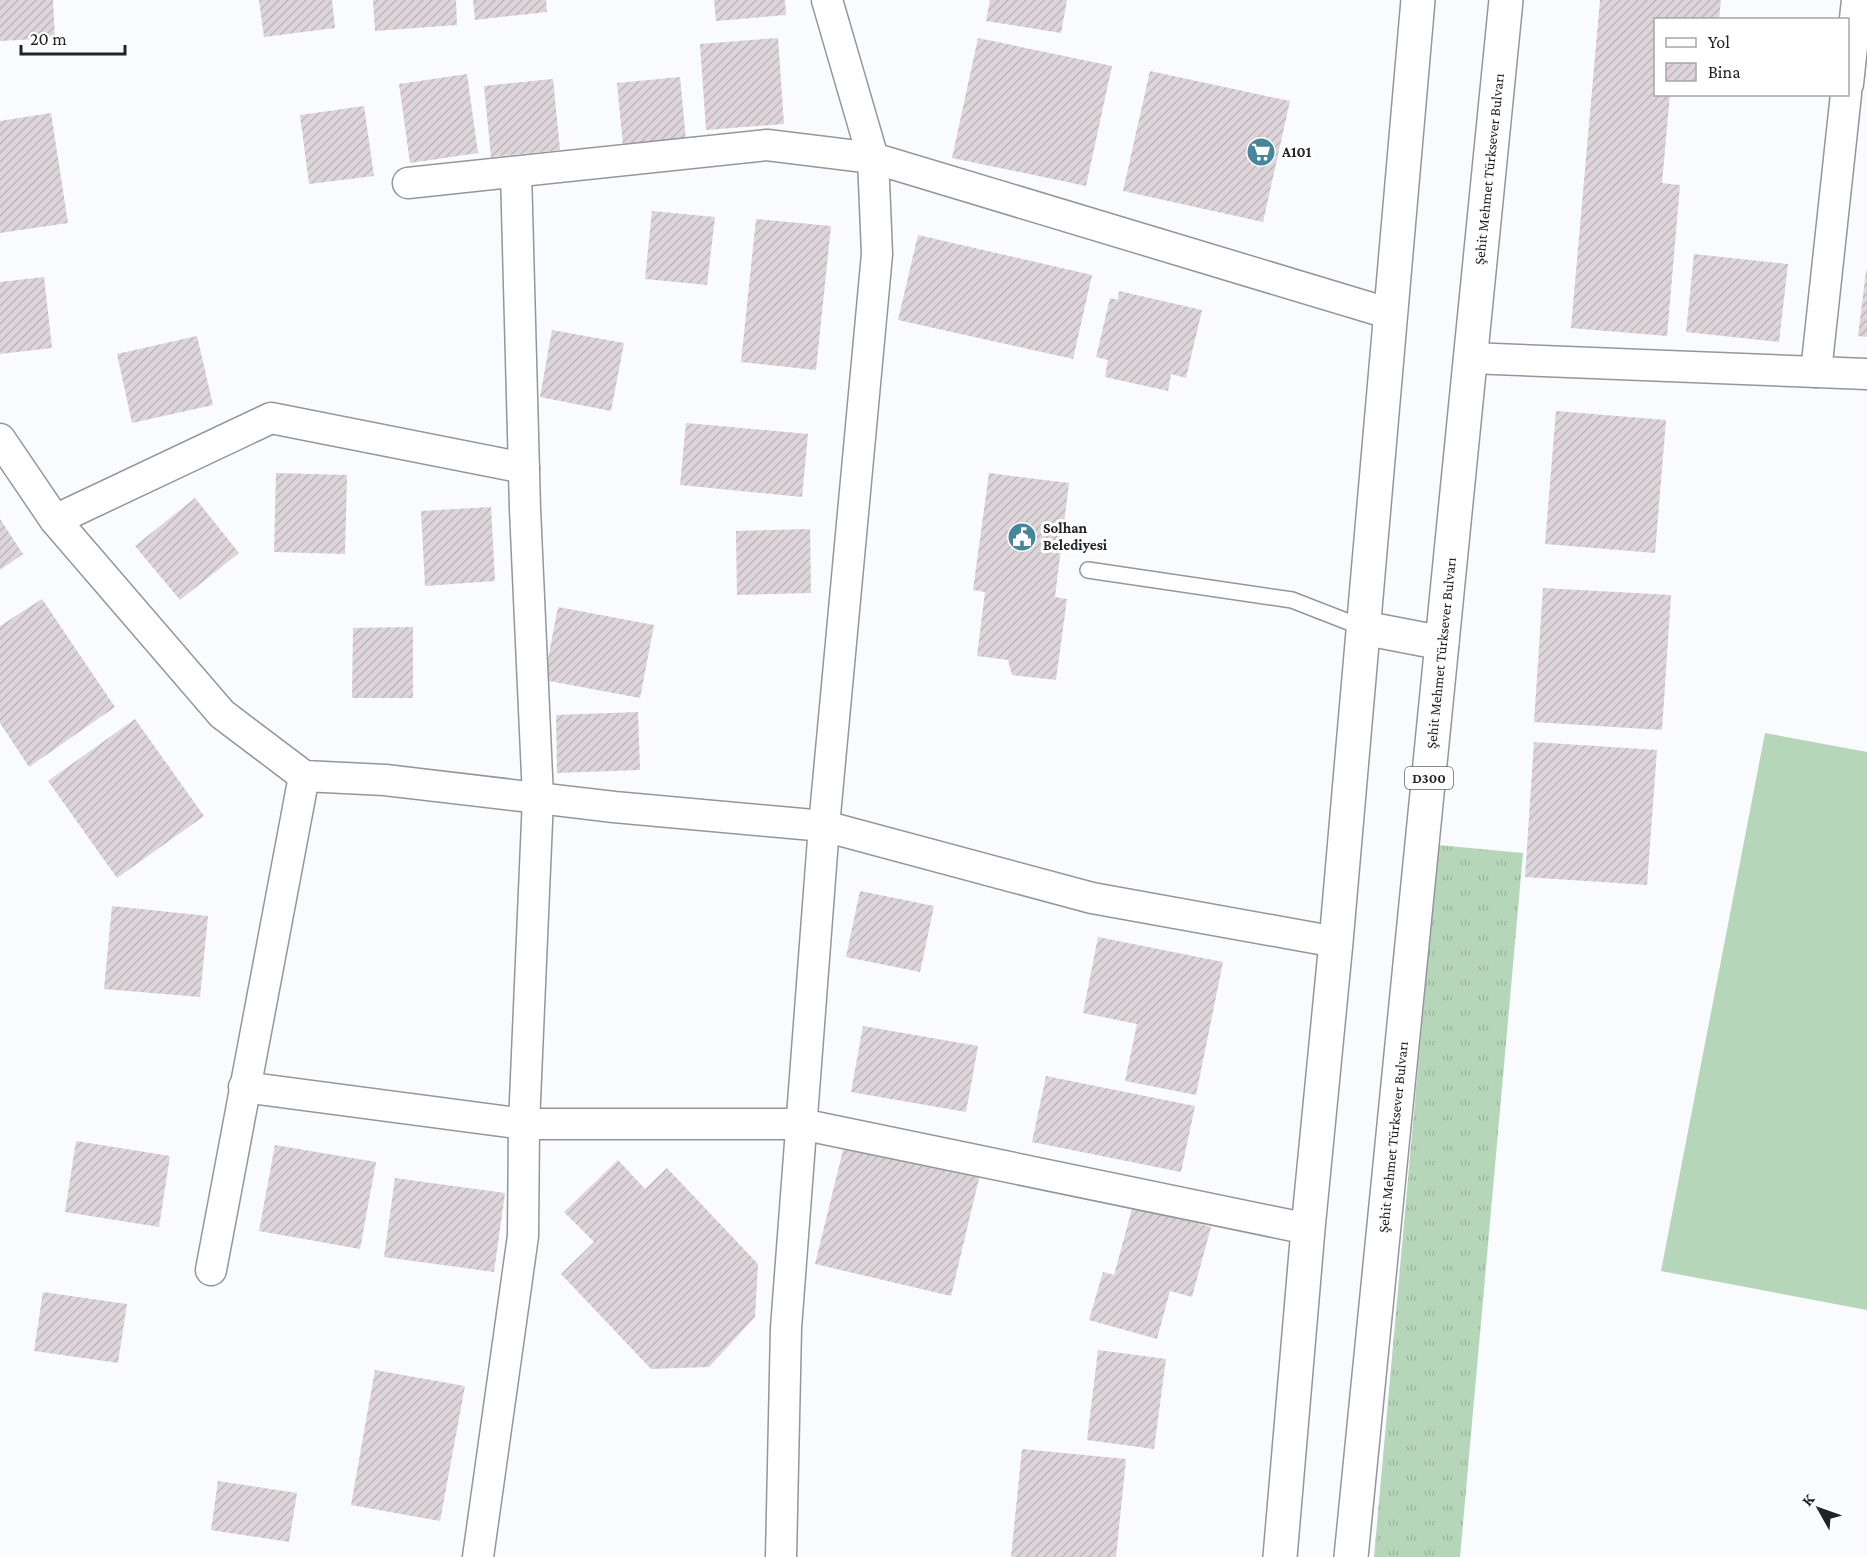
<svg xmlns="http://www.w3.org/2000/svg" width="1867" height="1557" viewBox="0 0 1867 1557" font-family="'Crimson Pro',serif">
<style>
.grass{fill:url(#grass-tufts)}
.garden{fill:#b6d6b9}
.building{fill:url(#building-hatch)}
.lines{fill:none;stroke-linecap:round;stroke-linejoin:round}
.service-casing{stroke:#93969b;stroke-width:18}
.minor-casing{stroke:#93969b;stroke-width:33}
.trunk-casing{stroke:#93969b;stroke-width:36}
.service{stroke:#fff;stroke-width:15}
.minor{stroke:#fff;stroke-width:30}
.trunk{stroke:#fff;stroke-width:33}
.labels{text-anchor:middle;stroke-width:6;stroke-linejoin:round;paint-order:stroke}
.shield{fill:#fff;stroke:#646566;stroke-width:1.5}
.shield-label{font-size:14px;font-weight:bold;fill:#222325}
.poi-label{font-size:15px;font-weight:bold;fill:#222325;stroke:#fff;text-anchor:start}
.street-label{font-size:15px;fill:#222325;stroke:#fff}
</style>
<defs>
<pattern id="grass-tufts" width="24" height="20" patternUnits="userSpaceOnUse" patternTransform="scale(1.5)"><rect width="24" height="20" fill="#b6d6b9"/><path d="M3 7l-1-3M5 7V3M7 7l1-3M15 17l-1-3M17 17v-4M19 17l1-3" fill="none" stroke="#9cb79f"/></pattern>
<pattern id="building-hatch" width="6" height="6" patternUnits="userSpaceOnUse" patternTransform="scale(1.5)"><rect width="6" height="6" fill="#ddd5d9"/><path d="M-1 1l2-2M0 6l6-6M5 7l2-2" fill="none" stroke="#bdb7ba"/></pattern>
</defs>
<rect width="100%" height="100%" fill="#f9fbff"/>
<polygon class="grass" points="1438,845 1523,853 1460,1557 1374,1557"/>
<polygon class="garden" points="1765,733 1867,752 1867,1310 1661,1271"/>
<g class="building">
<polygon points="0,0 53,0 55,38 0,41"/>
<polygon points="259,0 332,0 335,28 264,37"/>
<polygon points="373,0 456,0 457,25 375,31"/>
<polygon points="473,0 546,0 547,12 475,20"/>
<polygon points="714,0 785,0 786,15 716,21"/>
<polygon points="990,0 1067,0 1061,33 986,21"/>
<polygon points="1600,0 1721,0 1719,20 1656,20 1656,94 1670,94 1662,183 1680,185 1667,336 1571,328"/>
<polygon points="778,38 784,124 706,130 700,44"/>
<polygon points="978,38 1112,66 1086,186 952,158"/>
<polygon points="1150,71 1290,101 1263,222 1123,191"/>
<polygon points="467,74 478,153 410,163 399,84"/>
<polygon points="680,77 686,140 623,146 617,83"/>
<polygon points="553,79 560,150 491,157 484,86"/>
<polygon points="364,106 374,176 309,184 300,115"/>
<polygon points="51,113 68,223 0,233 0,121"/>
<polygon points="652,211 715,217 707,285 645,279"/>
<polygon points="756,219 831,226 816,370 741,362"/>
<polygon points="918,235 1092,275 1073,359 898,320"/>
<polygon points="1694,254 1788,264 1779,342 1686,332"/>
<polygon points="1866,271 1867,271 1867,337 1858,336"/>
<polygon points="44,277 52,348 0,354 0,282"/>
<polygon points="1119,291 1202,310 1186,378 1171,374 1168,391 1105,377 1108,360 1096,357 1110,298 1118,300"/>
<polygon points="552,330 624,343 611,411 540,397"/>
<polygon points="197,336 213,405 132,423 117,354"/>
<polygon points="1556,411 1666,420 1655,553 1545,544"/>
<polygon points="686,423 808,434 802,497 680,485"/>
<polygon points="276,473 347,475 345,554 274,552"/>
<polygon points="989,473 1069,483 1055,597 1067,599 1056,680 1012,675 1008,660 977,656 985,592 973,590"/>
<polygon points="195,498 239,553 180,600 135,546"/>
<polygon points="491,507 495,581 425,586 421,511"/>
<polygon points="0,519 23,554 0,570"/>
<polygon points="810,529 811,593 737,595 736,531"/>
<polygon points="1543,588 1671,595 1662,730 1534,722"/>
<polygon points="42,599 115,707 29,767 0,723 0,626"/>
<polygon points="558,607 654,625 640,698 544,680"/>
<polygon points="413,627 413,698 352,698 353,628"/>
<polygon points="638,712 640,770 557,773 556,715"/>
<polygon points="135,719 204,816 117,878 48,781"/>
<polygon points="1534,742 1657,750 1647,885 1525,877"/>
<polygon points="860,891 934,906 920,972 846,957"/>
<polygon points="112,906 208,916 200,997 104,989"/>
<polygon points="1098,937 1223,962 1196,1095 1125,1081 1137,1024 1083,1013"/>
<polygon points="863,1026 978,1046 966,1112 851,1092"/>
<polygon points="1046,1076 1195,1106 1181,1172 1032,1142"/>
<polygon points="76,1141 170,1156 159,1227 65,1212"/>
<polygon points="845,1142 980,1174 951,1296 815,1264"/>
<polygon points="275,1145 376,1162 360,1249 259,1231"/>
<polygon points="618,1160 645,1189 667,1168 758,1264 755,1317 709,1367 651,1369 561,1274 594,1242 564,1212"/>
<polygon points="395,1178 505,1193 494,1272 384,1257"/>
<polygon points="1133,1205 1211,1227 1192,1297 1170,1291 1157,1339 1089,1320 1103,1272 1114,1275"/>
<polygon points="43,1292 127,1304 118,1363 34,1351"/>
<polygon points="1098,1350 1166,1359 1154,1449 1087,1440"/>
<polygon points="375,1370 465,1386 440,1521 351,1505"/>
<polygon points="1022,1449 1126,1459 1116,1557 1011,1557"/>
<polygon points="218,1481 297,1493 289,1542 211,1530"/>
</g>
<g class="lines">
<g class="service-casing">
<polyline id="service" points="1088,570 1292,600 1364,628"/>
</g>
<g class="minor-casing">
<g id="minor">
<polyline points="1848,84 1857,0"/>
<polyline points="408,183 767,145 873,158 1391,314"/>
<polyline points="1470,358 1867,374"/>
<polyline points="1816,372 1846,94"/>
<polyline points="0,439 55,520 222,714 304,776 385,780 614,807 824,826 1092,898 1336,942"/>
<polyline points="55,520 271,418 524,468"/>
<polyline points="244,1087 524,1124 801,1124 1308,1229"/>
<polyline points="211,1270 304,776"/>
<polyline points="478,1557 523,1236 524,1124 538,798 525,509 516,172"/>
<polyline points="781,1557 786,1328 824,826 877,254 873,158 827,0"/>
</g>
</g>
<g class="trunk-casing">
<g id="trunk">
<polyline points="1364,628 1442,643"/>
<polyline points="1280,1557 1308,1229 1336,942 1418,0"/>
<polyline points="1351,1557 1506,0"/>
</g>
</g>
<use href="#service" class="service"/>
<use href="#minor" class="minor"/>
<use href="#trunk" class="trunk"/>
</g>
<defs>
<g id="supermarket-disc" transform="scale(1.5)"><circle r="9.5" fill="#46869a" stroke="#fff"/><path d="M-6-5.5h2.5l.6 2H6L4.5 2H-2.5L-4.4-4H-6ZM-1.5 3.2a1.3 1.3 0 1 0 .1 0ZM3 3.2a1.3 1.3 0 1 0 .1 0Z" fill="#fff"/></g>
<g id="civic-disc" transform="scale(1.5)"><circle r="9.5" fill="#46869a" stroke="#fff"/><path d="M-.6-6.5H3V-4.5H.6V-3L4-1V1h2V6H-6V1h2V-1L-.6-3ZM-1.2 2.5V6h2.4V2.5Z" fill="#fff"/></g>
</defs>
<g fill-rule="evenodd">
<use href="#supermarket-disc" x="1261" y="152"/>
<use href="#civic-disc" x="1022" y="537"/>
</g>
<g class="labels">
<rect class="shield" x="1405" y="767" width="48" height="22" rx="4.5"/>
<g class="shield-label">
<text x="1429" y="783">D300</text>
</g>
<g class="poi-label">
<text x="1282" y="157">A101</text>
<text x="1043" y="533">Solhan<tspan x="1043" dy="17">Belediyesi</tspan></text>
</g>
<g class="street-label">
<text transform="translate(1489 169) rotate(-84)" y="5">Şehit Mehmet Türksever Bulvarı</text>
<text transform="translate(1441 653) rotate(-84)" y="5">Şehit Mehmet Türksever Bulvarı</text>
<text transform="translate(1393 1137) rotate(-84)" y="5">Şehit Mehmet Türksever Bulvarı</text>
</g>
</g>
<rect x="1654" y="18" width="195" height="78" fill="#ffffff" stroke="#a7a7a8" stroke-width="1.5"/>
<rect x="1666" y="38" width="30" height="9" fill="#ffffff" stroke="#a7a7a8" stroke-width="1.5"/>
<text x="1708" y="48" font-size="18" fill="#222325">Yol</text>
<rect x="1666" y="63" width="30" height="18" fill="url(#building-hatch)" stroke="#a7a7a8" stroke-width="1.5"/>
<text x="1708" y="78" font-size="18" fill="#222325">Bina</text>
<g transform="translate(1819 1509) rotate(310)" stroke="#ffffff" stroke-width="4.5" paint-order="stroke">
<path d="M0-4.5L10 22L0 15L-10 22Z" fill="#222325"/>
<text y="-9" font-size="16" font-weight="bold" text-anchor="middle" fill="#222325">K</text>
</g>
<path d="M21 45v9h104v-9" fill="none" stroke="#222325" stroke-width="3"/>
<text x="30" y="45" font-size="18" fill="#222325" stroke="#ffffff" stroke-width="4.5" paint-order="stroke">20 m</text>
</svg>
